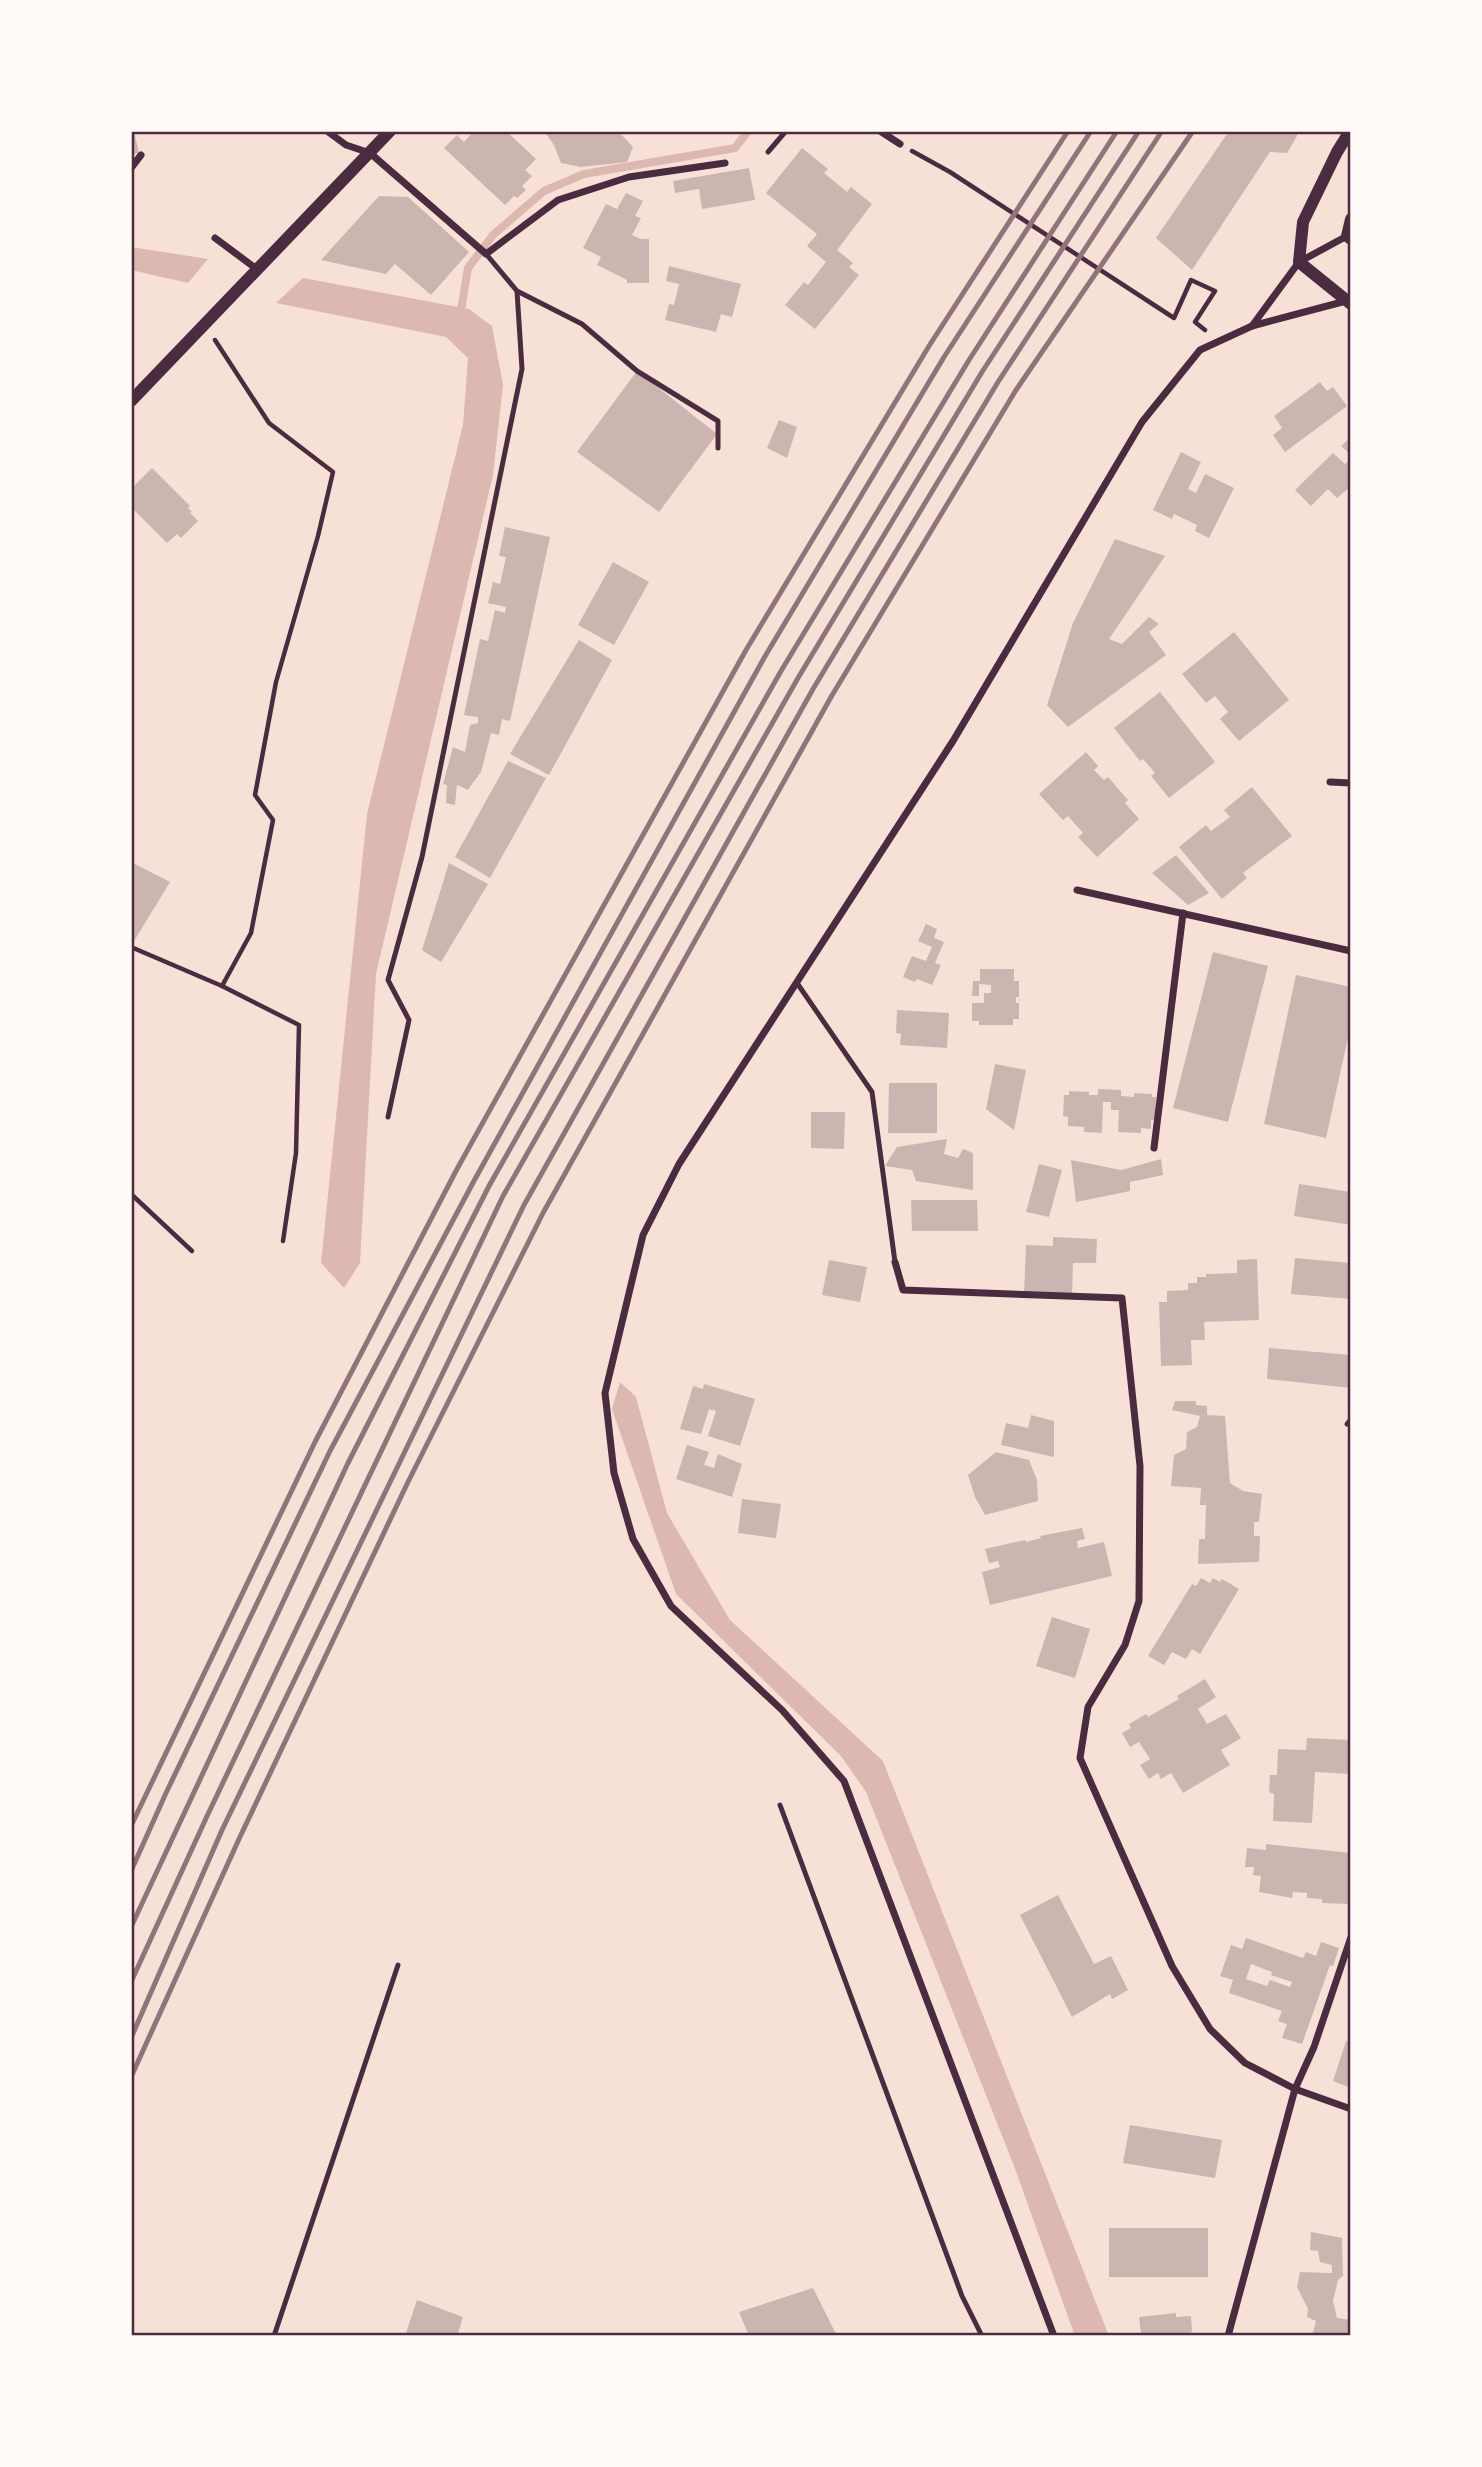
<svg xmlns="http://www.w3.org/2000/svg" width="1482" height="2467" viewBox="0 0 1482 2467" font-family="'Fira Sans',sans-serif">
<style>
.water{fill:#dcb8b0}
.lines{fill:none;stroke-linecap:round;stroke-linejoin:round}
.stream{stroke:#dcb8b0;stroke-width:8}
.building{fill:#ccb4b1;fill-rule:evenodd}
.path{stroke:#4a2c40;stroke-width:4.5}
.service{stroke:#4a2c40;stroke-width:5}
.minor{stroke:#4a2c40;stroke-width:7}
.tertiary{stroke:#4a2c40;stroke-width:12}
.rail{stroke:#8f747c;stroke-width:5}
.neatline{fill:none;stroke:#4a2c40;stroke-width:2.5}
</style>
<rect width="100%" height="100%" fill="#f7e1d7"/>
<g class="water">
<polygon points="131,247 208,259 188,283 131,270"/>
<polygon points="303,278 469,309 492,326 503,385 493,475 376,974 360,1263 344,1288 321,1263 367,814 463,425 468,358 446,337 276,303"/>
<polygon points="620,1382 636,1397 667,1513 730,1620 883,1761 1109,2336 1075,2336 1014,2166 866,1792 841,1756 676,1594 612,1409"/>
</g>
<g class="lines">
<polyline class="stream" points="460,316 468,268 493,235 544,191 584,174 735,148 748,131"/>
</g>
<g class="building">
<polygon points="131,131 134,131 139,153 131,155"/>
<polygon points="474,131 506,131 536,159 525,170 532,176 522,186 526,190 517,198 514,196 505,205 444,148 457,135 464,142"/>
<polygon points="544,131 618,131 633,147 627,162 581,167 561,163 554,145"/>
<polygon points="1229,131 1296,131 1297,136 1287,153 1270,152 1192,270 1156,238"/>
<polygon points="802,148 828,169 824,173 847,192 851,187 872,204 837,250 853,263 849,267 859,275 815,329 785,305 804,282 808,285 826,262 807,246 817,234 766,193"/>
<polygon points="749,168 755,200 702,209 699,189 675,193 673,181"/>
<polygon points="626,193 643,201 635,216 641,218 632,235 641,239 649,239 649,283 627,283 627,280 597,265 601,257 583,248 606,204 617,209"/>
<polygon points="379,196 408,197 469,252 431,295 395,264 386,274 321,260"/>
<polygon points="669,266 741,284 732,317 721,314 716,332 665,320 669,304 674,305 679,284 666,281"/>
<polygon points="637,371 717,434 659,512 577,452"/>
<polygon points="1320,382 1327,391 1333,387 1347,406 1285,452 1273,435 1282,428 1274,416"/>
<polygon points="779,420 797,427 787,458 767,448"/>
<polygon points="1351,437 1351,455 1341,446"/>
<polygon points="1181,452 1201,462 1188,489 1196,493 1205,474 1234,488 1209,538 1195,531 1197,525 1174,514 1172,519 1153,510"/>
<polygon points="1333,453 1345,464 1351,459 1351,486 1337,498 1328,489 1311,506 1295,490"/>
<polygon points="152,468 190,506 188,508 192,512 190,513 198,521 181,538 177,534 167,543 131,507 131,489"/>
<polygon points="505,527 550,537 510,721 502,719 499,735 491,733 481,772 472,784 468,790 457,785 455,805 446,803 447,785 443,784 453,747 465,752 470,725 478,723 478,717 464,715 480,639 488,641 495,610 505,613 506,607 488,603 493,582 500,584 506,557 499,556"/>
<polygon points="1115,539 1165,556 1109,639 1122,644 1149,617 1159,624 1149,632 1166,655 1068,727 1047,705 1073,623"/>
<polygon points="613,562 649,582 614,645 578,625"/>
<polygon points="1234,632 1289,700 1239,741 1220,719 1228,712 1215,696 1206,703 1182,674"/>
<polygon points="579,640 612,660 549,775 510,754"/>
<polygon points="1160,692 1215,762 1169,798 1151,776 1155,773 1143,759 1140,761 1114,728"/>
<polygon points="1086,752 1098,766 1094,770 1104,780 1108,777 1128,800 1125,803 1139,819 1097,857 1078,837 1083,833 1068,816 1063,820 1039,794"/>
<polygon points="508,761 546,778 490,878 455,857"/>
<polygon points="1252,787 1292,836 1243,873 1247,878 1222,899 1179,847 1206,825 1211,831 1230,817 1224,810"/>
<polygon points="1176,855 1209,893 1188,905 1152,873"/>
<polygon points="131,862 170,882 131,946"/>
<polygon points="449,863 488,884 441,962 422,950"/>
<polygon points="926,924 937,929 934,938 944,942 935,963 941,965 932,985 917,979 915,982 903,977 912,956 926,961 932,947 918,941"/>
<polygon points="1213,952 1268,966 1228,1122 1173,1108"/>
<polygon points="980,969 1014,969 1014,981 1019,981 1019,997 1016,997 1016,1003 1019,1003 1019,1019 1013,1019 1013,1025 979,1025 979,1021 972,1021 972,1003 984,1003 984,993 991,993 991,985 979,984 979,996 972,996 973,981 980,981"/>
<polygon points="1296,975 1351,987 1351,1024 1326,1138 1264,1124"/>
<polygon points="897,1010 949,1013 947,1048 900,1045 901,1034 896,1033"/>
<polygon points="995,1064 1026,1070 1014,1130 986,1109"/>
<polygon points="889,1083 937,1083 937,1133 888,1133"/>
<polygon points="1098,1089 1121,1090 1121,1096 1134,1097 1134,1093 1152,1094 1152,1097 1156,1097 1155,1120 1151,1120 1151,1129 1141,1128 1141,1133 1118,1132 1119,1110 1111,1110 1111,1102 1103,1102 1102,1133 1084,1132 1084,1127 1068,1126 1068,1117 1063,1116 1064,1095 1069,1095 1069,1091 1089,1092 1089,1095 1098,1095"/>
<polygon points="811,1112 845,1112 844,1149 811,1148"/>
<polygon points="947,1139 944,1154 958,1158 963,1149 973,1153 973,1190 916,1181 912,1170 885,1166 897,1147"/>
<polygon points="1161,1159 1163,1175 1130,1182 1130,1191 1076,1202 1071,1160 1121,1170"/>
<polygon points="1039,1164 1062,1170 1049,1217 1026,1212"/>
<polygon points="1299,1184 1351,1192 1351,1225 1294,1216"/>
<polygon points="911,1200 977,1200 978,1231 912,1231"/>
<polygon points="1053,1237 1097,1239 1096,1263 1073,1263 1072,1295 1024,1293 1026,1245 1053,1246"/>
<polygon points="1295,1258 1351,1263 1351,1299 1291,1294"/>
<polygon points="1257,1259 1259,1320 1204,1322 1205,1340 1191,1340 1192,1365 1161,1366 1159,1302 1167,1302 1167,1291 1188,1290 1188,1283 1197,1283 1197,1277 1206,1277 1206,1274 1237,1273 1237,1260"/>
<polygon points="829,1260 867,1267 860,1302 822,1295"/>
<polygon points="1269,1348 1351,1355 1351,1388 1267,1379"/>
<polygon points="704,1384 755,1399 740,1446 708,1436 716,1411 709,1409 701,1434 680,1429 693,1386 703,1389"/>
<polygon points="1175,1401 1196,1401 1196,1405 1207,1406 1207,1415 1225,1416 1230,1483 1243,1491 1262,1494 1259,1522 1254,1522 1254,1536 1260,1536 1259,1562 1198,1564 1199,1539 1205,1539 1206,1505 1200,1505 1201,1488 1171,1486 1174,1455 1186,1449 1187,1432 1197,1427 1200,1416 1172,1410"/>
<polygon points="1031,1415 1054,1421 1054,1457 1001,1445 1006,1423 1028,1428"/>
<polygon points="687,1445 709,1452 704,1465 714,1468 718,1454 742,1464 732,1497 676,1479"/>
<polygon points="996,1452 1029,1460 1037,1480 1038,1501 985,1515 975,1497 968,1475"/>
<polygon points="742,1499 781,1504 776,1538 738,1533"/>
<polygon points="1082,1528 1085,1539 1077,1541 1078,1548 1104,1542 1112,1576 990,1605 982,1572 1000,1567 998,1561 989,1563 985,1549 1025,1540 1026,1542 1041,1538 1040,1536"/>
<polygon points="1201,1578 1210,1583 1213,1578 1220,1582 1222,1579 1239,1589 1200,1654 1192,1649 1186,1659 1172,1652 1164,1665 1148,1656 1192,1584 1196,1586"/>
<polygon points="1052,1617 1090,1629 1075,1678 1036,1666"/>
<polygon points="1205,1679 1216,1697 1198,1709 1207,1724 1226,1714 1241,1738 1221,1750 1230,1765 1183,1793 1171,1773 1161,1779 1158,1773 1149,1779 1140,1765 1150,1759 1139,1742 1130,1747 1122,1733 1131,1728 1129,1724 1146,1714 1148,1717 1179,1699 1177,1696"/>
<polygon points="1307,1738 1351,1740 1351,1774 1315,1772 1312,1823 1273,1821 1274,1794 1269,1792 1270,1775 1277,1775 1278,1749 1306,1750"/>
<polygon points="1266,1844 1351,1853 1348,1884 1351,1884 1351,1904 1322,1903 1322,1899 1307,1898 1307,1893 1293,1892 1292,1898 1259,1892 1261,1876 1253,1875 1254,1867 1245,1867 1247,1848 1266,1850"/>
<polygon points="1058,1895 1094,1964 1111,1956 1128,1990 1112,1999 1110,1994 1072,2017 1020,1915"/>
<path d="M1246,1938L1303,1958L1306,1952L1316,1956L1321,1942L1339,1948L1333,1966L1330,1965L1302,2044L1282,2038L1287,2024L1278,2021L1282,2011L1229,1993L1233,1980L1220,1976L1231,1945L1242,1949ZM1251,1964L1272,1972L1271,1975L1292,1982L1290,1987L1270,1980L1267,1986L1246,1979Z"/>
<polygon points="1351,2037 1351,2088 1333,2081 1346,2041 1349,2042"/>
<polygon points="1130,2125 1222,2140 1215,2178 1123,2163"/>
<rect x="1109" y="2228" width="99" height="49"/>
<polygon points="1311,2232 1342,2238 1343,2276 1338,2280 1333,2301 1337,2318 1351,2320 1351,2336 1312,2336 1316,2321 1307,2317 1308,2309 1297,2287 1300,2272 1332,2273 1332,2265 1320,2262 1318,2251 1310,2250"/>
<polygon points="813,2288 837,2336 749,2336 739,2312"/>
<polygon points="417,2300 463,2317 457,2336 405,2336"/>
<polygon points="1176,2313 1176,2317 1191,2316 1192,2332 1190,2332 1190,2336 1141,2334 1139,2317"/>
</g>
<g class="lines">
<g class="path">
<polyline points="912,151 950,172 1174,318 1191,280 1215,291 1195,322 1205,330"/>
<polyline points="215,340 269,423 333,472 318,536 276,682 255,795 273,820 251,933 222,986"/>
<polyline points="131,947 222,986 299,1025 296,1153 283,1241"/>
<polyline points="131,1194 192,1251"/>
</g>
<g class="service">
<polyline points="768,152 786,131"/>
<polyline points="486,254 517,291 582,324 637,371 718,421 718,448"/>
<polyline points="797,983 872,1092 895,1262"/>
<polyline points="388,1117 409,1020 388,980 422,857 522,369 517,291"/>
<polyline points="1347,1424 1351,1419"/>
<polyline points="780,1805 962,2296 982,2336"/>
<polyline points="274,2336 398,1965"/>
</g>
<g class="minor">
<polyline points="327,131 346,145 370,153 486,254 558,200 629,177 725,163"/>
<polyline points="880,131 900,144"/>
<polyline points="131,168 141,155"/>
<polyline points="215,238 258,270"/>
<polyline points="1252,326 1299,262 1347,236"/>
<polyline points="1330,782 1351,783"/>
<polyline points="1077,890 1351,951"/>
<polyline points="1154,1148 1183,913"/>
<polyline points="895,1262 903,1290 1122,1298 1140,1466 1139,1601 1125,1645 1088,1707 1080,1758 1172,1966 1210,2029 1245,2063 1295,2089 1351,2109"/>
<polyline points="1054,2336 844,1781 782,1710 671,1606 633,1539 614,1473 605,1393 643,1235 679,1164 953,741 1142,422 1200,350 1252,326 1346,301"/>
<polyline points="1228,2336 1295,2089 1314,2047 1351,1937"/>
</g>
<g class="tertiary">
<polyline points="1350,131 1337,152 1303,222 1299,262 1351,304"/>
<polyline points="1351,219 1347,236 1351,239"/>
<polyline points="131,401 390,131"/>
</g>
<g class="rail">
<polyline points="131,1826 315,1442 457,1169 746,650 929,346 1068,131"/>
<polyline points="131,1871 166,1793 330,1451 475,1179 764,658 944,357 1091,131"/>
<polyline points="131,1927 348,1463 489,1186 781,671 969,360 1117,131"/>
<polyline points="131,1982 208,1814 503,1196 798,678 982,372 1139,131"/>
<polyline points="131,2038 222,1830 524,1205 813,689 998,382 1162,131"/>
<polyline points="131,2077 239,1839 407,1484 543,1213 831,697 1016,390 1193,131"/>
</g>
</g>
<rect width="1482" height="2467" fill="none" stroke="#fffaf5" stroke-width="266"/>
<rect x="133" y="133" width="1216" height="2201" class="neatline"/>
</svg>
